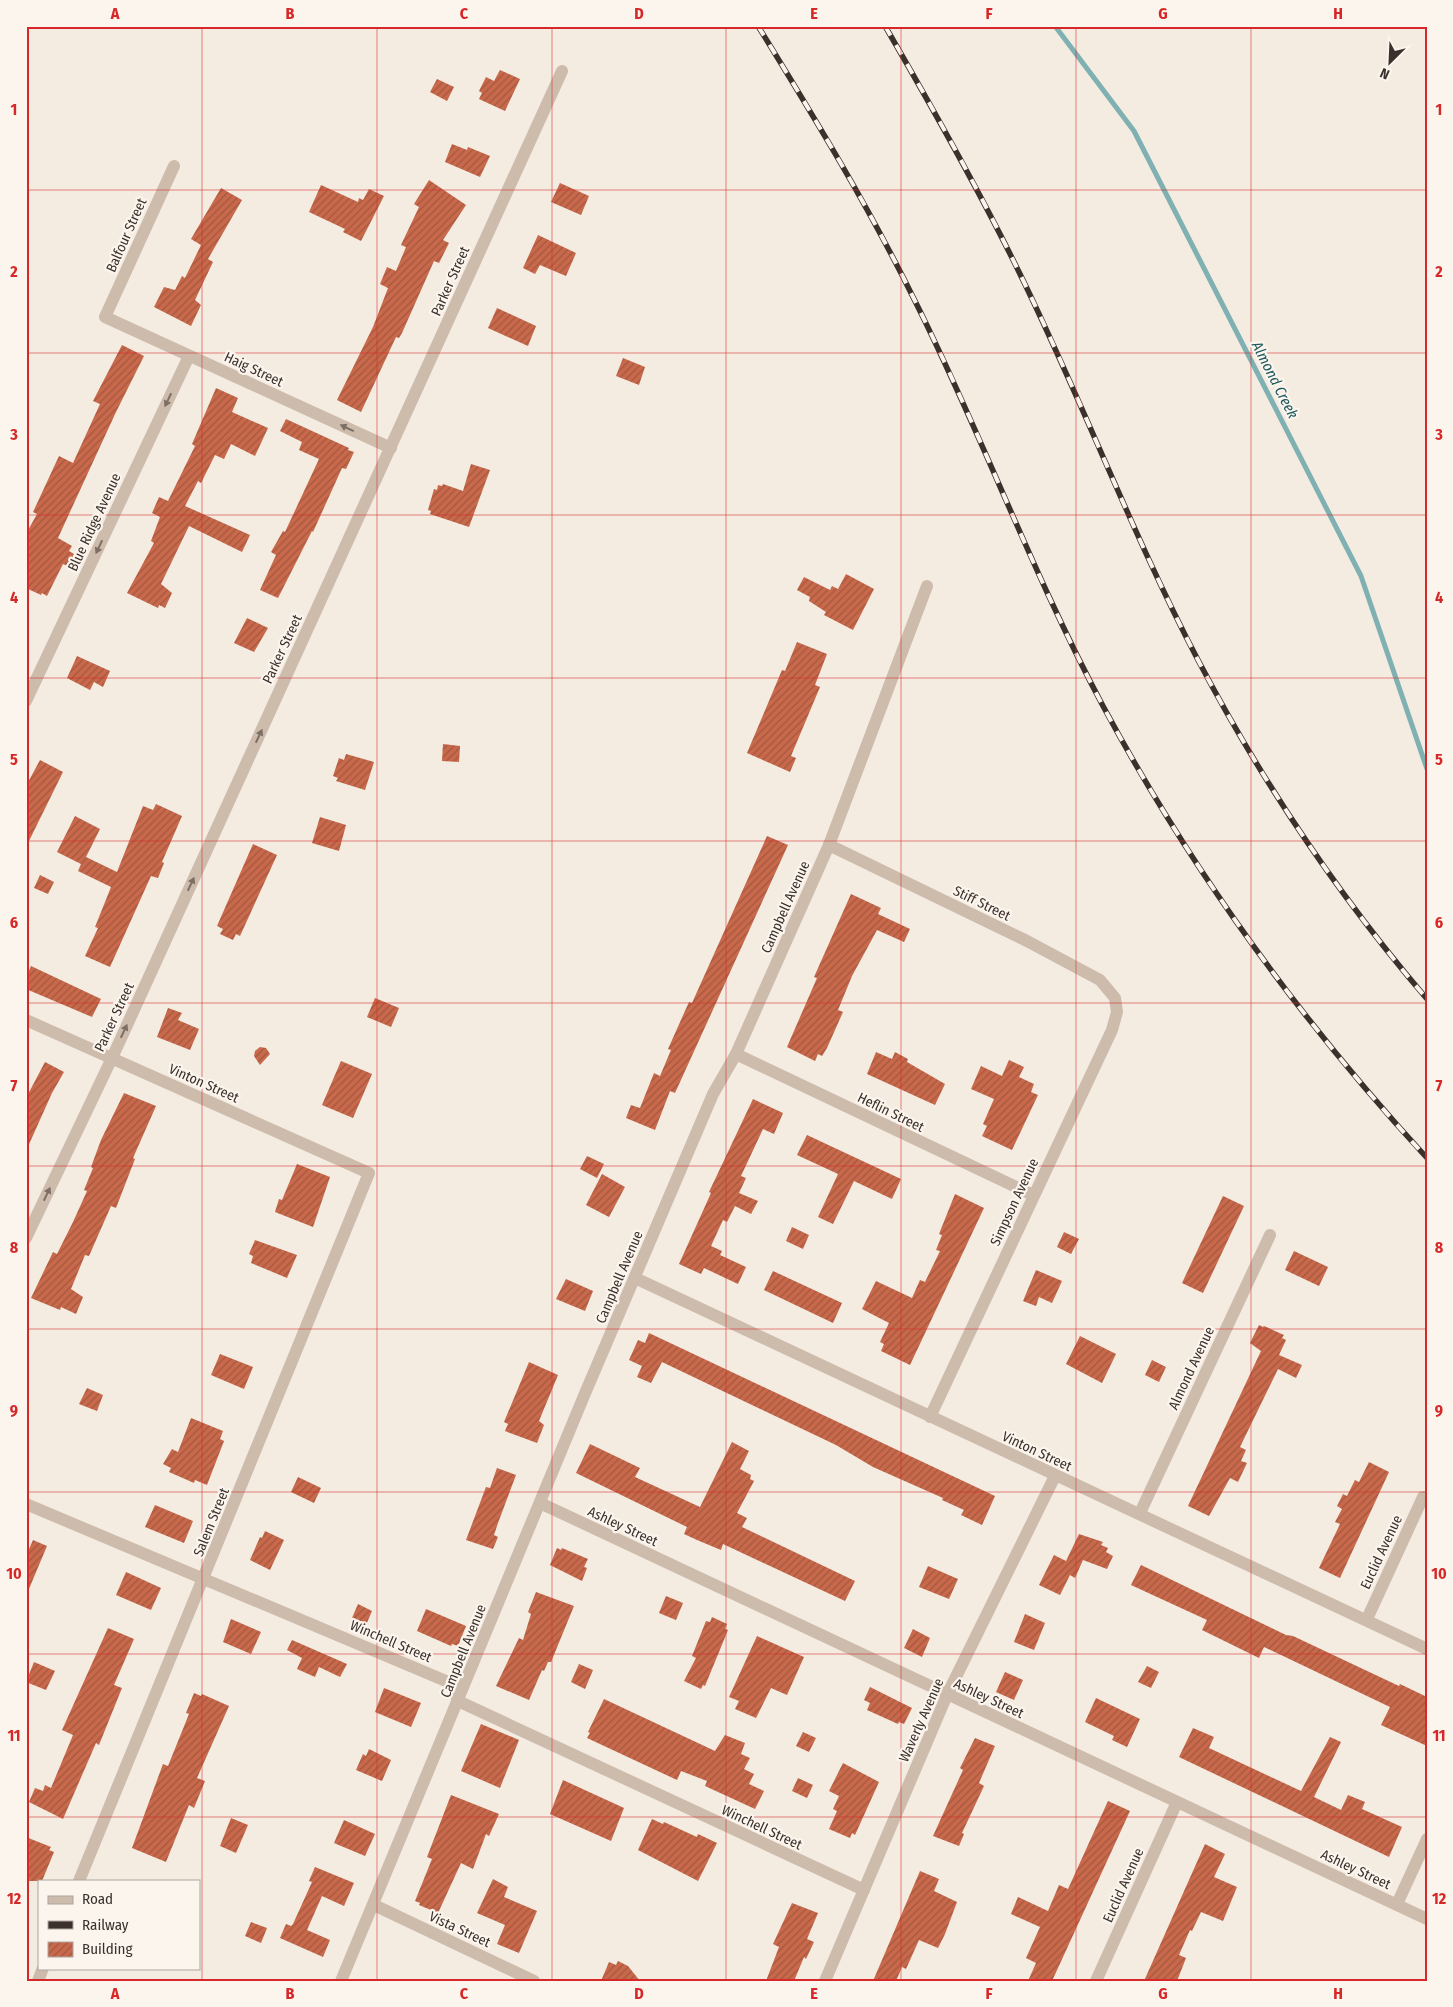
<svg xmlns="http://www.w3.org/2000/svg" width="1453" height="2007" viewBox="0 0 1453 2007" font-family="'Fira Sans Condensed',sans-serif">
<style>
.lines{fill:none;stroke-linecap:round;stroke-linejoin:round}
.stream{stroke:#7fb0b2;stroke-width:5}
.building{fill:url(#building-hatch)}
.minor{stroke:#cdbbac;stroke-width:12}
.rail-casing{stroke:#3b302b;stroke-width:5.5}
.rail{stroke:#fbf5ee;stroke-width:4;stroke-dasharray:11;stroke-linecap:butt}
.oneway{fill:#7d6f65}
.grid{fill:none;stroke:#d62828;stroke-width:1;stroke-opacity:0.55}
.labels{text-anchor:middle;stroke-width:4.5;stroke-linejoin:round;paint-order:stroke}
.street-label{font-size:14px;fill:#3b302b;stroke:#fbf5ee}
.water-label{font-size:15px;font-style:italic;fill:#1f5a5e;stroke:#fbf5ee}
.neatline{fill:none;stroke:#d62828;stroke-width:2}
.grid-label{font-size:16px;text-anchor:middle;font-weight:bold;fill:#d62828}
</style>
<defs>
<pattern id="building-hatch" width="6" height="6" patternUnits="userSpaceOnUse" patternTransform="scale(1.25)"><rect width="6" height="6" fill="#c8694b"/><path d="M-1 1l2-2M0 6l6-6M5 7l2-2" fill="none" stroke="#a4573f"/></pattern>
</defs>
<rect width="100%" height="100%" fill="#f4ebe1"/>
<g class="lines">
<polyline class="stream" points="1055,26 1134,131 1361,576 1427,769"/>
</g>
<g class="building">
<polygon points="500,70 520,79 505,111 479,99 482,93 479,91 486,77 494,81"/>
<polygon points="437,79 454,87 447,101 430,92"/>
<polygon points="452,144 467,150 468,147 490,156 480,177 445,162"/>
<polygon points="429,180 466,205 443,240 449,243 439,263 434,261 402,333 399,338 396,337 361,412 337,400 373,327 388,288 380,284 387,267 396,271 406,247 401,245 419,207 414,204"/>
<polygon points="560,183 589,196 581,215 551,202"/>
<polygon points="321,185 358,202 359,198 363,200 369,189 384,196 361,241 343,232 345,229 309,212"/>
<polygon points="221,188 242,200 208,259 213,262 195,300 201,305 191,326 154,307 164,287 175,290 182,276 185,278 201,245 191,239"/>
<polygon points="538,235 576,253 566,276 540,265 535,274 523,268"/>
<polygon points="497,308 536,326 528,346 488,328"/>
<polygon points="122,345 144,356 116,412 58,538 72,546 69,551 74,554 68,566 63,564 47,596 42,593 41,595 26,588 26,534 37,514 33,512 59,456 73,463 100,404 93,401"/>
<polygon points="623,358 645,367 639,385 616,376"/>
<polygon points="216,388 238,398 232,412 268,428 255,456 231,444 224,459 215,455 201,483 198,481 185,506 250,535 242,552 189,526 161,584 172,593 165,608 159,605 158,608 127,593 154,543 151,541 160,517 152,513 159,497 168,501 195,446 192,444"/>
<polygon points="286,419 349,448 348,450 354,452 346,469 342,468 313,532 312,531 278,598 260,590 276,555 271,552 283,531 285,532 319,459 299,450 302,442 280,431"/>
<polygon points="471,464 490,470 469,527 430,514 431,511 428,510 434,489 437,490 438,485 442,486 443,484 463,491"/>
<polygon points="846,574 874,589 853,630 824,615 826,612 809,601 810,597 797,590 804,577 830,590 832,586 838,589"/>
<polygon points="247,618 268,628 254,652 234,643"/>
<polygon points="797,642 827,654 815,685 820,687 791,756 796,758 790,772 747,753 782,670 785,671"/>
<polygon points="77,656 110,671 103,687 94,682 90,690 67,678"/>
<polygon points="443,744 460,746 459,762 442,761"/>
<polygon points="346,754 374,762 365,790 336,781 338,778 333,776 339,758 344,760"/>
<polygon points="40,760 63,772 26,847 26,786"/>
<polygon points="156,804 182,816 162,862 164,863 158,878 151,876 110,967 85,956 98,928 95,927 111,887 78,871 81,864 57,852 75,816 100,829 86,857 117,872 143,806 153,810"/>
<polygon points="320,817 346,825 339,851 312,843"/>
<polygon points="767,836 788,845 675,1093 670,1091 655,1130 626,1118 631,1105 640,1108 654,1073 660,1076 671,1050 668,1049 689,1002 692,1003"/>
<polygon points="253,844 277,855 240,936 236,934 233,940 220,934 223,929 217,926"/>
<polygon points="40,875 54,882 48,894 34,888"/>
<polygon points="851,894 881,908 878,914 910,929 904,942 877,930 852,976 838,1010 843,1012 827,1048 822,1056 818,1054 815,1061 787,1047 817,978 814,977"/>
<polygon points="31,966 101,999 92,1017 26,989 26,978"/>
<polygon points="375,998 399,1008 391,1027 367,1017"/>
<polygon points="168,1008 182,1013 178,1020 199,1029 190,1050 157,1037"/>
<polygon points="260,1047 266,1048 270,1054 260,1065 254,1056 255,1051"/>
<polygon points="876,1052 892,1059 895,1052 908,1059 907,1062 945,1084 935,1105 867,1074"/>
<polygon points="1009,1060 1024,1067 1019,1077 1034,1084 1031,1092 1038,1095 1012,1150 982,1136 987,1126 983,1124 994,1099 971,1089 981,1066 1002,1076"/>
<polygon points="341,1061 372,1074 353,1118 322,1105"/>
<polygon points="45,1062 64,1072 52,1093 26,1151 26,1098"/>
<polygon points="124,1093 156,1106 133,1158 135,1159 116,1208 111,1206 89,1256 85,1255 71,1289 83,1297 76,1314 61,1307 60,1310 31,1298 53,1252 57,1254 73,1222 87,1191 84,1190 93,1168 91,1167 101,1140"/>
<polygon points="753,1099 783,1113 774,1134 763,1129 741,1176 746,1178 739,1193 758,1201 751,1214 735,1206 727,1222 723,1220 711,1246 722,1251 720,1255 746,1267 738,1284 704,1268 701,1274 679,1264 711,1193 709,1192"/>
<polygon points="807,1135 901,1179 892,1199 854,1181 833,1224 818,1217 838,1174 797,1155"/>
<polygon points="587,1156 604,1164 597,1178 580,1169"/>
<polygon points="297,1164 330,1177 313,1227 275,1212 279,1199 282,1200"/>
<polygon points="602,1174 625,1187 609,1217 586,1205"/>
<polygon points="955,1194 984,1208 910,1365 881,1351 884,1344 880,1342 889,1323 862,1309 876,1281 912,1298 920,1280 925,1282 940,1251 936,1250 942,1235 939,1234"/>
<polygon points="1223,1196 1244,1206 1203,1293 1182,1283"/>
<polygon points="792,1227 809,1235 803,1249 786,1241"/>
<polygon points="1064,1232 1079,1239 1071,1254 1057,1247"/>
<polygon points="255,1240 297,1255 287,1278 251,1263 253,1256 249,1254"/>
<polygon points="1294,1251 1328,1267 1319,1286 1285,1270"/>
<polygon points="1036,1270 1062,1281 1052,1303 1039,1297 1036,1306 1023,1301"/>
<polygon points="773,1271 842,1303 833,1323 764,1290"/>
<polygon points="566,1279 593,1291 585,1311 556,1299"/>
<polygon points="1259,1325 1263,1327 1264,1326 1284,1335 1282,1338 1286,1340 1279,1355 1302,1365 1296,1378 1278,1369 1240,1447 1246,1450 1241,1461 1247,1463 1238,1482 1230,1478 1209,1516 1188,1506 1261,1351 1250,1343"/>
<polygon points="649,1333 995,1496 982,1525 961,1515 964,1510 942,1500 943,1498 873,1467 836,1445 662,1362 651,1383 637,1377 642,1366 629,1360 638,1340 645,1343"/>
<polygon points="1080,1336 1116,1354 1102,1383 1066,1364"/>
<polygon points="220,1354 253,1367 244,1389 211,1375"/>
<polygon points="1152,1360 1166,1367 1159,1382 1145,1375"/>
<polygon points="529,1362 558,1375 539,1421 544,1425 537,1443 505,1431 508,1424 504,1422"/>
<polygon points="87,1388 103,1395 97,1411 79,1404"/>
<polygon points="191,1418 223,1431 220,1439 224,1441 207,1485 195,1480 194,1483 169,1472 171,1468 163,1464 172,1449 178,1452"/>
<polygon points="732,1442 749,1451 740,1469 751,1475 750,1479 754,1481 737,1513 747,1518 742,1527 855,1581 845,1601 723,1544 721,1550 697,1540 684,1534 687,1527 576,1473 590,1444 640,1468 635,1477 700,1507"/>
<polygon points="1369,1462 1389,1472 1340,1578 1319,1568 1340,1524 1335,1522 1342,1509 1337,1506 1343,1494 1347,1496 1355,1480 1359,1482"/>
<polygon points="497,1468 516,1475 498,1523 494,1535 498,1537 493,1549 466,1540 486,1487 490,1488"/>
<polygon points="298,1477 321,1488 314,1503 291,1492"/>
<polygon points="155,1505 193,1521 184,1543 145,1527"/>
<polygon points="265,1531 284,1540 270,1570 250,1560 260,1537 262,1538"/>
<polygon points="1079,1534 1103,1542 1101,1545 1108,1548 1106,1552 1113,1556 1107,1569 1083,1560 1075,1578 1070,1575 1060,1595 1039,1585 1054,1555 1066,1561"/>
<polygon points="33,1540 47,1546 26,1596 26,1556"/>
<polygon points="557,1548 561,1550 562,1548 588,1559 584,1567 587,1568 582,1581 550,1565"/>
<polygon points="1141,1565 1286,1635 1293,1636 1399,1686 1400,1684 1427,1697 1427,1746 1381,1725 1390,1707 1264,1647 1259,1658 1202,1630 1207,1620 1131,1585"/>
<polygon points="928,1566 958,1579 949,1599 919,1587"/>
<polygon points="126,1572 161,1588 151,1610 116,1595"/>
<polygon points="536,1592 574,1606 551,1662 548,1662 544,1671 542,1670 529,1700 496,1686 519,1638 523,1640 531,1614 528,1612"/>
<polygon points="666,1596 683,1603 676,1620 659,1613"/>
<polygon points="358,1604 372,1611 366,1625 352,1618"/>
<polygon points="426,1609 466,1626 458,1646 452,1644 451,1646 417,1631"/>
<polygon points="1025,1614 1045,1623 1034,1650 1014,1642"/>
<polygon points="712,1617 727,1624 725,1629 728,1630 705,1686 703,1685 701,1689 684,1681 696,1658 692,1656 706,1621 710,1622"/>
<polygon points="231,1619 261,1632 251,1654 223,1642"/>
<polygon points="108,1628 134,1639 114,1685 122,1688 99,1745 96,1743 63,1819 29,1802 35,1788 43,1791 45,1785 51,1788 73,1735 62,1730"/>
<polygon points="913,1629 930,1638 922,1657 904,1648"/>
<polygon points="757,1636 804,1657 787,1695 771,1688 756,1718 735,1709 739,1701 729,1697"/>
<polygon points="292,1640 347,1664 340,1677 319,1667 315,1677 297,1669 302,1658 287,1650"/>
<polygon points="34,1662 55,1671 46,1690 26,1682"/>
<polygon points="579,1664 593,1670 585,1689 571,1682"/>
<polygon points="1147,1666 1159,1672 1151,1688 1138,1682"/>
<polygon points="1005,1672 1023,1680 1014,1700 996,1692"/>
<polygon points="870,1687 912,1708 904,1724 899,1722 898,1724 867,1710 870,1703 864,1700"/>
<polygon points="384,1688 421,1703 411,1727 375,1712"/>
<polygon points="194,1693 201,1696 202,1694 229,1706 197,1778 205,1781 194,1808 189,1805 166,1862 132,1848 163,1764 168,1766 189,1714 186,1713"/>
<polygon points="1096,1698 1140,1719 1127,1747 1112,1740 1114,1736 1085,1722"/>
<polygon points="604,1699 715,1751 725,1735 745,1743 741,1754 750,1758 744,1769 754,1774 749,1784 764,1791 755,1809 705,1786 707,1781 681,1771 677,1780 587,1738 590,1733 588,1732"/>
<polygon points="481,1724 519,1740 500,1788 461,1771"/>
<polygon points="1193,1728 1214,1737 1209,1748 1301,1791 1330,1737 1341,1742 1314,1797 1341,1810 1348,1795 1365,1802 1362,1809 1402,1827 1389,1857 1179,1757"/>
<polygon points="803,1732 816,1738 809,1752 796,1746"/>
<polygon points="975,1738 995,1746 979,1783 984,1786 962,1833 964,1834 959,1846 933,1836 963,1770 960,1768"/>
<polygon points="369,1749 391,1760 382,1781 356,1770 363,1754 366,1756"/>
<polygon points="843,1763 879,1782 855,1835 852,1833 850,1838 829,1829 837,1811 833,1809 839,1796 829,1791"/>
<polygon points="798,1778 813,1785 807,1798 792,1791"/>
<polygon points="563,1780 624,1808 611,1841 550,1814"/>
<polygon points="451,1795 499,1814 489,1836 486,1834 473,1869 461,1863 438,1913 419,1905 420,1903 415,1901 432,1859 427,1857"/>
<polygon points="1108,1801 1130,1811 1052,1981 1028,1981 1036,1963 1026,1958 1040,1927 1011,1914 1018,1897 1048,1911 1059,1885 1068,1889"/>
<polygon points="231,1818 248,1825 236,1853 220,1846"/>
<polygon points="652,1819 663,1824 664,1822 697,1837 698,1834 717,1843 698,1881 638,1850"/>
<polygon points="344,1820 375,1834 365,1856 334,1843"/>
<polygon points="26,1837 51,1847 49,1850 54,1852 42,1881 26,1881"/>
<polygon points="1205,1844 1225,1854 1214,1877 1237,1887 1223,1921 1201,1912 1192,1931 1190,1930 1179,1955 1186,1958 1177,1981 1144,1981"/>
<polygon points="315,1867 354,1883 344,1906 322,1896 307,1930 330,1940 323,1957 280,1938 286,1924 291,1926 293,1924 312,1882 309,1881"/>
<polygon points="920,1871 939,1879 934,1891 957,1902 945,1934 938,1948 919,1940 906,1969 902,1967 896,1981 873,1981"/>
<polygon points="493,1879 508,1887 504,1897 537,1911 519,1953 497,1944 505,1925 477,1913"/>
<polygon points="792,1903 818,1913 807,1939 814,1942 806,1959 804,1957 794,1981 766,1981 779,1947 773,1944"/>
<polygon points="251,1922 267,1928 261,1943 245,1936"/>
<polygon points="618,1961 628,1966 640,1981 601,1981 609,1962 616,1965"/>
</g>
<g class="lines">
<g class="minor">
<polyline points="174,166 105,317 391,448"/>
<polyline points="26,701 189,356"/>
<polyline points="829,845 1027,941 1100,980 1115,998 1117,1012 1112,1030 930,1417"/>
<polyline points="26,1020 369,1173 79,1881"/>
<polyline points="736,1054 1033,1195"/>
<polyline points="26,1238 112,1058 562,71"/>
<polyline points="635,1278 1427,1649"/>
<polyline points="540,1503 1427,1919"/>
<polyline points="26,1504 453,1684 458,1701 864,1890"/>
<polyline points="1140,1513 1270,1235"/>
<polyline points="1367,1619 1423,1497"/>
<polyline points="1397,1904 1427,1839"/>
<polyline points="374,1905 534,1981"/>
<polyline points="38,1981 43,1968"/>
<polyline points="341,1981 586,1391 713,1094 736,1054 829,845 927,586"/>
<polyline points="825,1981 947,1695 1055,1476"/>
<polyline points="1096,1981 1177,1802"/>
</g>
<g class="rail-casing">
<g id="rail">
<path d="M758,26C814,117 869,207 916,303C982,435 1033,575 1103,706C1191,870 1301,1021 1427,1158"/>
<path d="M885,26C932,107 978,188 1019,272C1082,400 1132,534 1198,660C1261,780 1338,895 1427,999"/>
</g>
</g>
<use href="#rail" class="rail"/>
</g>
<defs><path id="oneway-solid" d="M-6-.8H1V-3.2L6.5 0L1 3.2V.8H-6Z" transform="scale(1.25)"/></defs>
<g class="oneway">
<use href="#oneway-solid" transform="translate(168 400) rotate(115)"/>
<use href="#oneway-solid" transform="translate(347 428) rotate(-155)"/>
<use href="#oneway-solid" transform="translate(99 547) rotate(115)"/>
<use href="#oneway-solid" transform="translate(259 736) rotate(-65)"/>
<use href="#oneway-solid" transform="translate(191 884) rotate(-65)"/>
<use href="#oneway-solid" transform="translate(124 1031) rotate(-65)"/>
<use href="#oneway-solid" transform="translate(47 1194) rotate(-65)"/>
</g>
<path class="grid" d="M202,26V1981M377,26V1981M552,26V1981M726,26V1981M901,26V1981M1076,26V1981M1251,26V1981M26,190H1427M26,353H1427M26,515H1427M26,678H1427M26,841H1427M26,1003H1427M26,1166H1427M26,1329H1427M26,1492H1427M26,1654H1427M26,1817H1427"/>
<g class="labels">
<g class="street-label">
<text transform="translate(126 235) rotate(-66)" y="5">Balfour Street</text>
<text transform="translate(450 281) rotate(-66)" y="5">Parker Street</text>
<text transform="translate(254 369) rotate(25)" y="5">Haig Street</text>
<text transform="translate(94 522) rotate(-65)" y="5">Blue Ridge Avenue</text>
<text transform="translate(282 649) rotate(-65)" y="5">Parker Street</text>
<text transform="translate(982 903) rotate(26)" y="5">Stiff Street</text>
<text transform="translate(785 907) rotate(-66)" y="5">Campbell Avenue</text>
<text transform="translate(114 1017) rotate(-65)" y="5">Parker Street</text>
<text transform="translate(204 1083) rotate(24)" y="5">Vinton Street</text>
<text transform="translate(891 1112) rotate(26)" y="5">Heflin Street</text>
<text transform="translate(1014 1202) rotate(-65)" y="5">Simpson Avenue</text>
<text transform="translate(619 1277) rotate(-67)" y="5">Campbell Avenue</text>
<text transform="translate(1191 1368) rotate(-65)" y="5">Almond Avenue</text>
<text transform="translate(1037 1451) rotate(25)" y="5">Vinton Street</text>
<text transform="translate(211 1522) rotate(-68)" y="5">Salem Street</text>
<text transform="translate(623 1526) rotate(25)" y="5">Ashley Street</text>
<text transform="translate(1381 1552) rotate(-65)" y="5">Euclid Avenue</text>
<text transform="translate(391 1641) rotate(23)" y="5">Winchell Street</text>
<text transform="translate(463 1651) rotate(-68)" y="5">Campbell Avenue</text>
<text transform="translate(989 1698) rotate(25)" y="5">Ashley Street</text>
<text transform="translate(921 1720) rotate(-66)" y="5">Waverly Avenue</text>
<text transform="translate(762 1827) rotate(25)" y="5">Winchell Street</text>
<text transform="translate(1356 1869) rotate(25)" y="5">Ashley Street</text>
<text transform="translate(1123 1885) rotate(-66)" y="5">Euclid Avenue</text>
<text transform="translate(460 1929) rotate(25)" y="5">Vista Street</text>
</g>
<g class="water-label">
<text transform="translate(1275 380) rotate(63)" y="5">Almond Creek</text>
</g>
</g>
<rect width="1453" height="2007" fill="none" stroke="#fbf5ee" stroke-width="55"/>
<rect x="38" y="1880" width="162" height="90" fill="#fbf5ee" stroke="#aea6a0"/>
<rect x="48" y="1896" width="25" height="8" fill="#cdbbac" stroke="#aea6a0"/>
<text x="82" y="1904" font-size="15" fill="#3b302b">Road</text>
<rect x="48" y="1921" width="25" height="8" fill="#3b302b" stroke="#aea6a0"/>
<text x="82" y="1930" font-size="15" fill="#3b302b">Railway</text>
<rect x="48" y="1942" width="25" height="15" fill="url(#building-hatch)" stroke="#aea6a0"/>
<text x="82" y="1954" font-size="15" fill="#3b302b">Building</text>
<g transform="translate(1390 62) rotate(204)" stroke="#fbf5ee" stroke-width="4" paint-order="stroke">
<path d="M0-4L9 19L0 12L-9 19Z" fill="#3b302b"/>
<text y="-8" font-size="14" font-weight="bold" text-anchor="middle" fill="#3b302b">N</text>
</g>
<rect x="28" y="28" width="1398" height="1952" class="neatline"/>
<g class="grid-label">
<text x="115" y="19">A</text>
<text x="290" y="19">B</text>
<text x="464" y="19">C</text>
<text x="639" y="19">D</text>
<text x="814" y="19">E</text>
<text x="989" y="19">F</text>
<text x="1163" y="19">G</text>
<text x="1338" y="19">H</text>
<text x="14" y="115">1</text>
<text x="1439" y="115">1</text>
<text x="14" y="277">2</text>
<text x="1439" y="277">2</text>
<text x="14" y="440">3</text>
<text x="1439" y="440">3</text>
<text x="14" y="603">4</text>
<text x="1439" y="603">4</text>
<text x="14" y="765">5</text>
<text x="1439" y="765">5</text>
<text x="14" y="928">6</text>
<text x="1439" y="928">6</text>
<text x="14" y="1091">7</text>
<text x="1439" y="1091">7</text>
<text x="14" y="1253">8</text>
<text x="1439" y="1253">8</text>
<text x="14" y="1416">9</text>
<text x="1439" y="1416">9</text>
<text x="14" y="1579">10</text>
<text x="1439" y="1579">10</text>
<text x="14" y="1741">11</text>
<text x="1439" y="1741">11</text>
<text x="14" y="1904">12</text>
<text x="1439" y="1904">12</text>
<text x="115" y="1999">A</text>
<text x="290" y="1999">B</text>
<text x="464" y="1999">C</text>
<text x="639" y="1999">D</text>
<text x="814" y="1999">E</text>
<text x="989" y="1999">F</text>
<text x="1163" y="1999">G</text>
<text x="1338" y="1999">H</text>
</g>
</svg>
